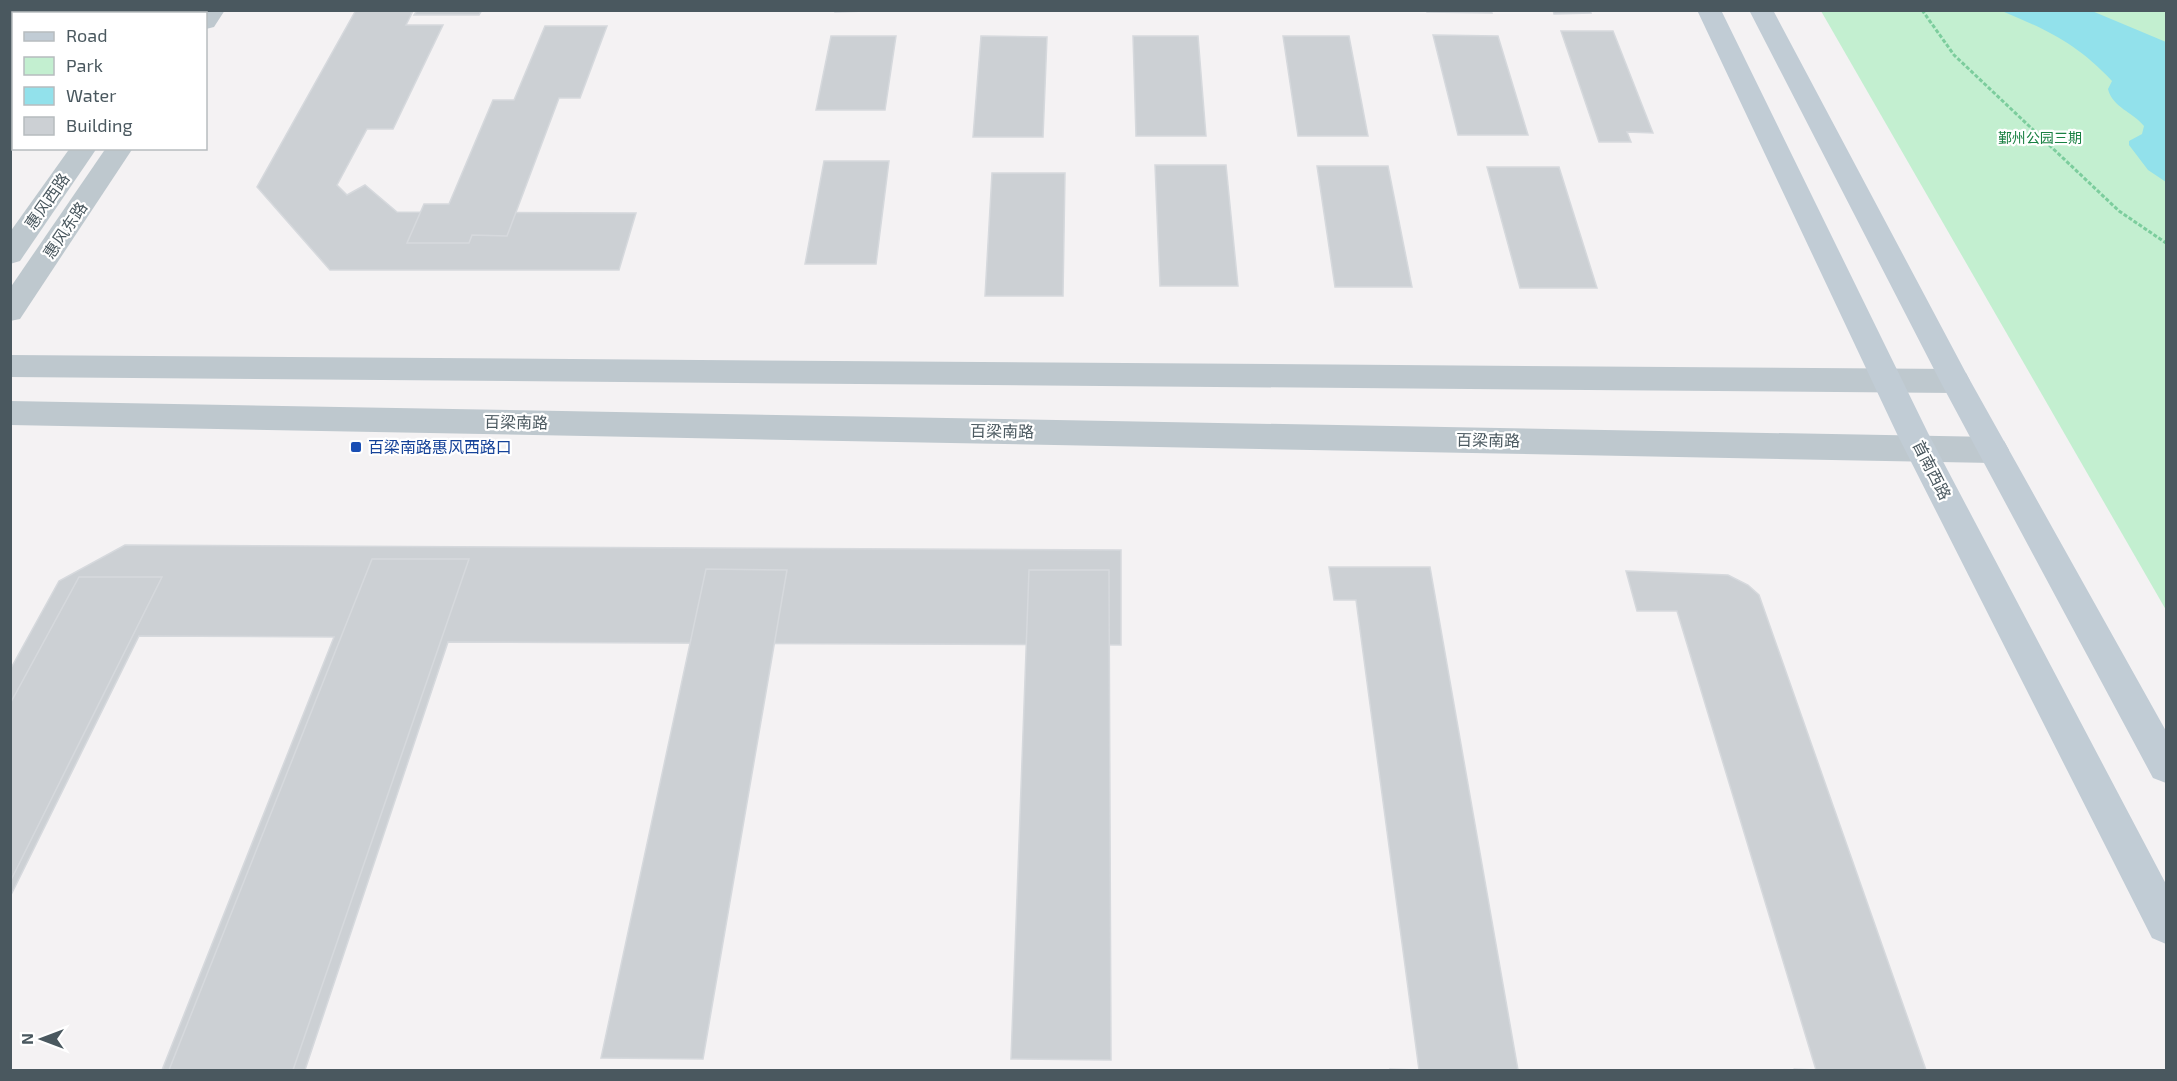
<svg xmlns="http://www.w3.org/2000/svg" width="2177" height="1081" viewBox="0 0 2177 1081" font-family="'Exo 2','Noto Sans SC',sans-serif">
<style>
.green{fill:#c3efd0}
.water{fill:#92e1eb}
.building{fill:#ccd0d4;stroke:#d6d9dd;stroke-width:1.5}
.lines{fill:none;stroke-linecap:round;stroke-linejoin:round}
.path{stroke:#7ccd9d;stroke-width:3;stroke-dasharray:4 2;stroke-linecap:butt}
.tertiary{fill:#bec8ce;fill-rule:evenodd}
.secondary{fill:#c1ccd5;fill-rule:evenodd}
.transit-dot{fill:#1a4fb4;stroke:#fff;stroke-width:2}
.labels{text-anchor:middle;stroke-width:4.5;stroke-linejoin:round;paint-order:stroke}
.far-park-label{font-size:14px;fill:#1a8143;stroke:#fff}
.street-label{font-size:16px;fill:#4a585f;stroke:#fff}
.transit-label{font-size:16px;fill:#164399;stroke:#fff;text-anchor:start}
</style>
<rect width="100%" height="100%" fill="#f4f2f3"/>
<polygon class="green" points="1821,11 2166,11 2166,610"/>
<path class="water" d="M2002,11H2092L2166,42V182L2148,170L2129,145V141L2142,134L2144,126C2134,113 2112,107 2108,89L2112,81C2076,43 2049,31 2002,11Z"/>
<g class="building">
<polygon points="10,10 50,10 48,14 14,14 14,47 10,47"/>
<polygon points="356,10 413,11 406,25 443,25 393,129 367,129 337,185 347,195 365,185 397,212 636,213 619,270 330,270 257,187"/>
<polygon points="417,10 482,10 479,15 414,15"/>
<polygon points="835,10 900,10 835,12"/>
<polygon points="1427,10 1491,10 1492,13 1427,12"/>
<polygon points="1553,10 1590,10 1591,13 1554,14"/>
<polygon points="545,26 607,26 580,98 559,98 507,236 472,235 469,243 407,243 424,204 449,204 493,100 514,100"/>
<polygon points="1561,31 1613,31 1653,133 1627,132 1631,142 1599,142"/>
<polygon points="1433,35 1498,36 1528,135 1458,135"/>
<polygon points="831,36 896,36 885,110 816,110"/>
<polygon points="981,36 1047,37 1043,137 973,137"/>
<polygon points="1133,36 1198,36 1206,136 1136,136"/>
<polygon points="1283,36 1349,36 1368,136 1298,136"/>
<polygon points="824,161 889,161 876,264 805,264"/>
<polygon points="1155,165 1226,165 1238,286 1160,286"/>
<polygon points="1317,166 1388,166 1412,287 1335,287"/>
<polygon points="1487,167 1559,167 1597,288 1520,288"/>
<polygon points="992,173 1065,173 1063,296 985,296"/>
<polygon points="125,545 1121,550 1121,645 448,642 305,1070 162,1070 334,637 139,636 10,897 10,670 59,581"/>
<polygon points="372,559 469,559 293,1070 169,1070"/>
<polygon points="1329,567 1430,567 1518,1070 1390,1070 1390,1069 1419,1070 1356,600 1334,600"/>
<polygon points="706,569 787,570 703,1059 601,1058"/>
<polygon points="1029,570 1109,570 1111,1060 1011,1059"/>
<polygon points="1626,571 1728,575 1748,585 1759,595 1926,1070 1796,1070 1795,1069 1816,1070 1677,611 1637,611"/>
<polygon points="79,577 162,577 10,882 10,704"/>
</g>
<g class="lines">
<polyline class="path" points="1922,10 1954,55 2119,211 2166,243"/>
<g class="tertiary">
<polygon points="166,10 190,10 188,14 164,14"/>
<polygon points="202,10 225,10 214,27 206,29 206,14 200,14"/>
<polygon points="70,148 97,148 20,261 10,264 10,232"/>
<polygon points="106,148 133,148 20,319 10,321 10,288"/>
<polygon points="10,355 1955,369 1966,373 1970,381 1966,389 1955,393 10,377"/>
<polygon points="10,401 1993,437 2004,441 2009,450 2004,459 1993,463 10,425"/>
</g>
<g class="secondary">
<polygon points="1697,10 1721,10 1928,433 2166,884 2166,944 2152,938 1897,434"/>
<polygon points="1749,10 1773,10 1967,375 2166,731 2166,783 2153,778 1940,381"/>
</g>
</g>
<rect class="transit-dot" x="350" y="441" width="12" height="12" rx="3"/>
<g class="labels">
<g class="far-park-label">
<text x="2040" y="143">鄞州公园三期</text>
</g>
<g class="street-label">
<text transform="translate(47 201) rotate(-55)" y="6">惠风西路</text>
<text transform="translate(65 230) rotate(-56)" y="6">惠风东路</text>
<text transform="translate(516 422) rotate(1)" y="6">百梁南路</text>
<text transform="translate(1002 431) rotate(1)" y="6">百梁南路</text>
<text transform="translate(1488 440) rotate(1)" y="6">百梁南路</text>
<text transform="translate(1932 470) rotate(63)" y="6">首南西路</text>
</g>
<g class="transit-label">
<text x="368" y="453">百梁南路惠风西路口</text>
</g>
</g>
<rect width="2177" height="1081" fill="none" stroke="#4a585f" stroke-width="24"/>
<rect x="12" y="12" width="195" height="138" fill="#ffffff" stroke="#b7bcbf" stroke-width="1.5"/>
<rect x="24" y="32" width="30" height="9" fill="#c1ccd5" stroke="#b7bcbf" stroke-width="1.5"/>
<text x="66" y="42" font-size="18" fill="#4a585f">Road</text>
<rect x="24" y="57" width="30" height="18" fill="#c3efd0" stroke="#b7bcbf" stroke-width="1.5"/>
<text x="66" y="72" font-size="18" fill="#4a585f">Park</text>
<rect x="24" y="87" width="30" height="18" fill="#92e1eb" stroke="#b7bcbf" stroke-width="1.5"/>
<text x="66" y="102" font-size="18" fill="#4a585f">Water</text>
<rect x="24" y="117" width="30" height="18" fill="#ccd0d4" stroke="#b7bcbf" stroke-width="1.5"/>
<text x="66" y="132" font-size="18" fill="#4a585f">Building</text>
<g transform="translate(42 1039) rotate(270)" stroke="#ffffff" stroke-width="4.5" paint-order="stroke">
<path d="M0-4.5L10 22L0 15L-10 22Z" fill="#4a585f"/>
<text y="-9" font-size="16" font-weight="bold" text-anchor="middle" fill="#4a585f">N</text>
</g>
</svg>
